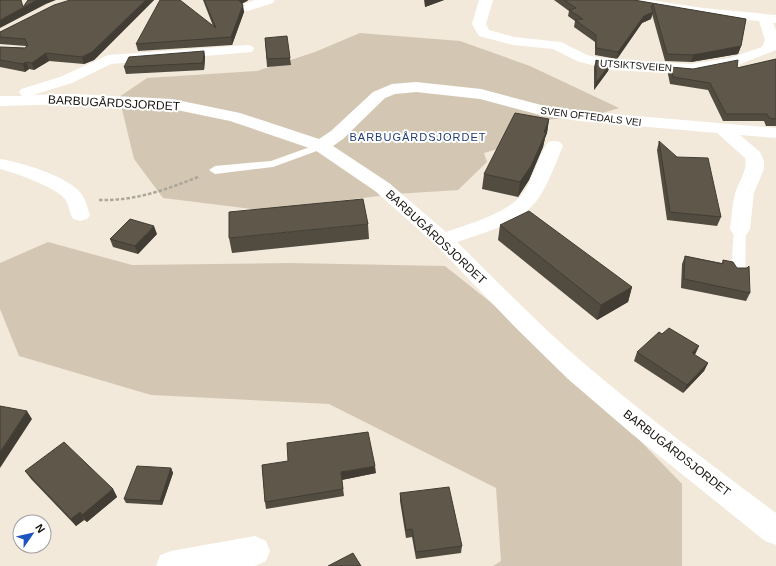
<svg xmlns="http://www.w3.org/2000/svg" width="776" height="566" viewBox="0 0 776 566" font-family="Arial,sans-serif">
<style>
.green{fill:#d3c7b3}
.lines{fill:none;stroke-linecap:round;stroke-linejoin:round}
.path{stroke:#ada69a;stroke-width:2.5;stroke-dasharray:3.5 2;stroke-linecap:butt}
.lane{fill:#fff;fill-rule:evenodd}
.street{fill:#fff;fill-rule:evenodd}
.wall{fill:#514b40}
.shaded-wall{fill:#423d34}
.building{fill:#5e574a;stroke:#423d34}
.labels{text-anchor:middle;stroke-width:4;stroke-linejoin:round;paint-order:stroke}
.far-street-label{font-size:10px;fill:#17140f;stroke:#fff}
.far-neighbourhood-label{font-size:11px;letter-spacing:1px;fill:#203c73;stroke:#fff}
.street-label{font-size:12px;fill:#17140f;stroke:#fff}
</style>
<rect width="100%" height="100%" fill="#f2e9da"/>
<g class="green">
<polygon points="360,33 460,41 530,66 619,108 596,115 546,120 501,148 484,153 487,162 458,190 396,194 261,210 163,198 134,159 119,97 147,78 257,71 315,52"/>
<polygon points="48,242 132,265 290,263 445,266 558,356 682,484 682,566 493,566 501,561 496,488 329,404 151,395 19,356 0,309 0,263"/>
</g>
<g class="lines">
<path class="path" d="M99,200C135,201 165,190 198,177"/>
<g class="lane">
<polygon points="321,143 327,146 325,148 273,167 215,174 209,170 215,166 271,161"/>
<polygon points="740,225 745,226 746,229 745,272 743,275 733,275 731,272 734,229 735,226"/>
</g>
<g class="street">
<polygon points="255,0 275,0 273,3 248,11 243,10 241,7 243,4"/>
<polygon points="479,0 493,0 486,24 489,30 514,37 561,42 587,55 610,60 691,64 730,58 762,47 765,40 759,21 703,16 624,4 619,3 617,0 650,0 703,8 776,15 776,23 773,23 776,30 776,50 738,65 691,74 610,70 577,61 553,49 513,45 479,36 472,24"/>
<path d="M247,45L252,46L254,49L252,52L111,64L72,83L33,95L74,94L172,99L240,113L319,139L331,131L373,92L392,84L416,82L481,89L545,106L580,111L776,128V138L740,135L760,152L764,161V169L754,193L750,229L747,234L740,236L733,234L730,229C732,217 732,205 735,194C738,182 748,171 745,158L717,133L580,121L544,116L480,99L416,92L395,94L385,98L343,139L333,146L389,183L446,232C469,224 509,213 523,193C534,177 537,158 548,142L554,141L560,142L563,146C555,164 549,183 538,199C520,224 484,233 457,242C500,284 541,327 587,366C648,418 712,465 776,513V545L765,541L632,434L568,379L518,330L436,245L375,191L315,150L230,121L172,109L74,104L0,106V96H22L19,92L21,89L60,77L108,55Z"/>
<path d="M0,159C23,163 64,175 80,192C86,199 87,207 90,215L87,219L80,221L73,219C69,213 69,205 65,199C57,188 14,172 0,169Z"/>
<polygon points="255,536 266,541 270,551 266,561 255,566 156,566 160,555 171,551"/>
</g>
</g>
<g class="wall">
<polygon points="70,0 154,0 94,60 84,64 49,61 34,70 29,69 25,72 0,67 0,47 25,48 26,46 0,44 0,32"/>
<polygon points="203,0 248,0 247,1 243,3 242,4 244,12 232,45 138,51 136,44 213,26"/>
<polygon points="424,0 444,0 425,7"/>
<polygon points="554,0 634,0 746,19 741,46 738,54 691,62 665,61 652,14 651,19 642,23 617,59 595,55 595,42 574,27 575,21 568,16 569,11"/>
<polygon points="265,38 290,58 291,65 267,67"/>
<polygon points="204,51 205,58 204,70 126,74 124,67"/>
<polygon points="776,59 776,126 766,126 764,121 723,121 708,90 670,84 668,74 670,67 693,69 737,68"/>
<polygon points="596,60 610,64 608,71 594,90 594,67"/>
<polygon points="549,119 547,133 545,138 543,147 529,180 518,197 482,189 484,174"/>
<polygon points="659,141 721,217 717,226 667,220 657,150"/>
<polygon points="368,224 369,239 232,253 229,238"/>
<polygon points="500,225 632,287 628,302 597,320 498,240"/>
<polygon points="157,234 138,254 113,247 110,239"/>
<polygon points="685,256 722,263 723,260 750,293 746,301 681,288 682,264"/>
<polygon points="637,352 695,355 708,363 704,371 683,393 634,361"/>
<polygon points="262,465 376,473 342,480 344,496 266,509 265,502"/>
<polygon points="171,468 173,473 162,505 126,503 124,499"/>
<polygon points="25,471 113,489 117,497 87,522 84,520 76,526 31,479"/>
<polygon points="400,493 462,546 461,553 416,559 412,537 406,538 400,501"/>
</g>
<g class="shaded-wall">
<polygon points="37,0 56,0 46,4 0,28 0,20"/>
<polygon points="146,0 154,0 94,60 84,64 82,57"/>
<polygon points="239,0 248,0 247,1 243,3 240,6"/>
<polygon points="425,0 444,0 425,7"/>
<polygon points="243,5 244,12 232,45 231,37"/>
<polygon points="653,12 651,19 642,23 617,59 618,52 644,16"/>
<polygon points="741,46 738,54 691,62 693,55"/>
<polygon points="204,51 205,58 204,70 203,63"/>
<polygon points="46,53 49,61 34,70 32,63"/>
<polygon points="26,62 29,69 25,72 23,64"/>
<polygon points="610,64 608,71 594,90 596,83"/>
<polygon points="549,119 547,133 545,138 543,147 529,180 518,197 520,182"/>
<polygon points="154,226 157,234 138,254 135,246"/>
<polygon points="632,287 628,302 597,320 601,305"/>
<polygon points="699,346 695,355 692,353"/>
<polygon points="708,363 704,371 683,393 687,385"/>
<polygon points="27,411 32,419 0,468 0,452"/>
<polygon points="375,466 376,473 341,480 341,472"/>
<polygon points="171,468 173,473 162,505 160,501"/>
<polygon points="113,489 117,497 87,522 82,515"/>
<polygon points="80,512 84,520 76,526 71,519"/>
</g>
<g class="building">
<polygon points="0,0 21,0 23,7 28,0 37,0 0,20"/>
<polygon points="70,0 146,0 92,52 82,57 46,53 32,63 26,62 23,64 0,60 0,47 25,48 28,45 25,39 0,37 0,32 54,5"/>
<polygon points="160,0 180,0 216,28 204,0 239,0 243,5 231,37 136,44"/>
<polygon points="564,0 634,0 746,19 741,46 693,55 667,54 653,4 651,7 653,12 644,16 618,52 596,48 596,35 575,20 583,19 569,10 576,8"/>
<polygon points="287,36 290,58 267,59 265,38"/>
<polygon points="204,51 203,63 124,67 129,57"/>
<polygon points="776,59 776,119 769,118 767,114 726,114 710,83 673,77 670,67 693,69 738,60 737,68"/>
<polygon points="596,60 610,64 596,83"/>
<polygon points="515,113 549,119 544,132 546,133 531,166 520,182 484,174"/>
<polygon points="659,141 677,157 708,158 721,217 670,212"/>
<polygon points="363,199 368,224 229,238 229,212"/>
<polygon points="529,211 632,287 601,305 500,225"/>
<polygon points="130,219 154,226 135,246 110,239"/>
<polygon points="685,256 723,264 723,260 733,262 737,268 747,268 749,266 750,293 684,279"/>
<polygon points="669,328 699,346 692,353 708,363 687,385 637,352 659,332 662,334"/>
<polygon points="0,406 27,411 0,452"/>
<polygon points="368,432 375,466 341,472 343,489 265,502 262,465 288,461 287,443"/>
<polygon points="64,442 113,489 82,515 80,512 71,519 25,471"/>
<polygon points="137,466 171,468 160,501 124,499"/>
<polygon points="449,487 462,546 416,552 412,529 406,530 400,493"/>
<polygon points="353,553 361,566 328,566"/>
</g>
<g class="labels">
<g class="far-street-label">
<text transform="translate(636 65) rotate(4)" y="4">UTSIKTSVEIEN</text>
<text transform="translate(591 116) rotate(7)" y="4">SVEN OFTEDALS VEI</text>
</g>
<g class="far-neighbourhood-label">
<text x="418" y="141">BARBUGÅRDSJORDET</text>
</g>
<g class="street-label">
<text transform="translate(114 103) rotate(3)" y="4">BARBUGÅRDSJORDET</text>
<text transform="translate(436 237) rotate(43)" y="4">BARBUGÅRDSJORDET</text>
<text transform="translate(677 453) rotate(38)" y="4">BARBUGÅRDSJORDET</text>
</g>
</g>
<g transform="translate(32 534) rotate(56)"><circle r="19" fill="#ffffff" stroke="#a2a19f"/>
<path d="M0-3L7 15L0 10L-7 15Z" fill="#1d54c0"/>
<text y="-6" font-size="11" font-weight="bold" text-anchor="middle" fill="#17140f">N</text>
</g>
</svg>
